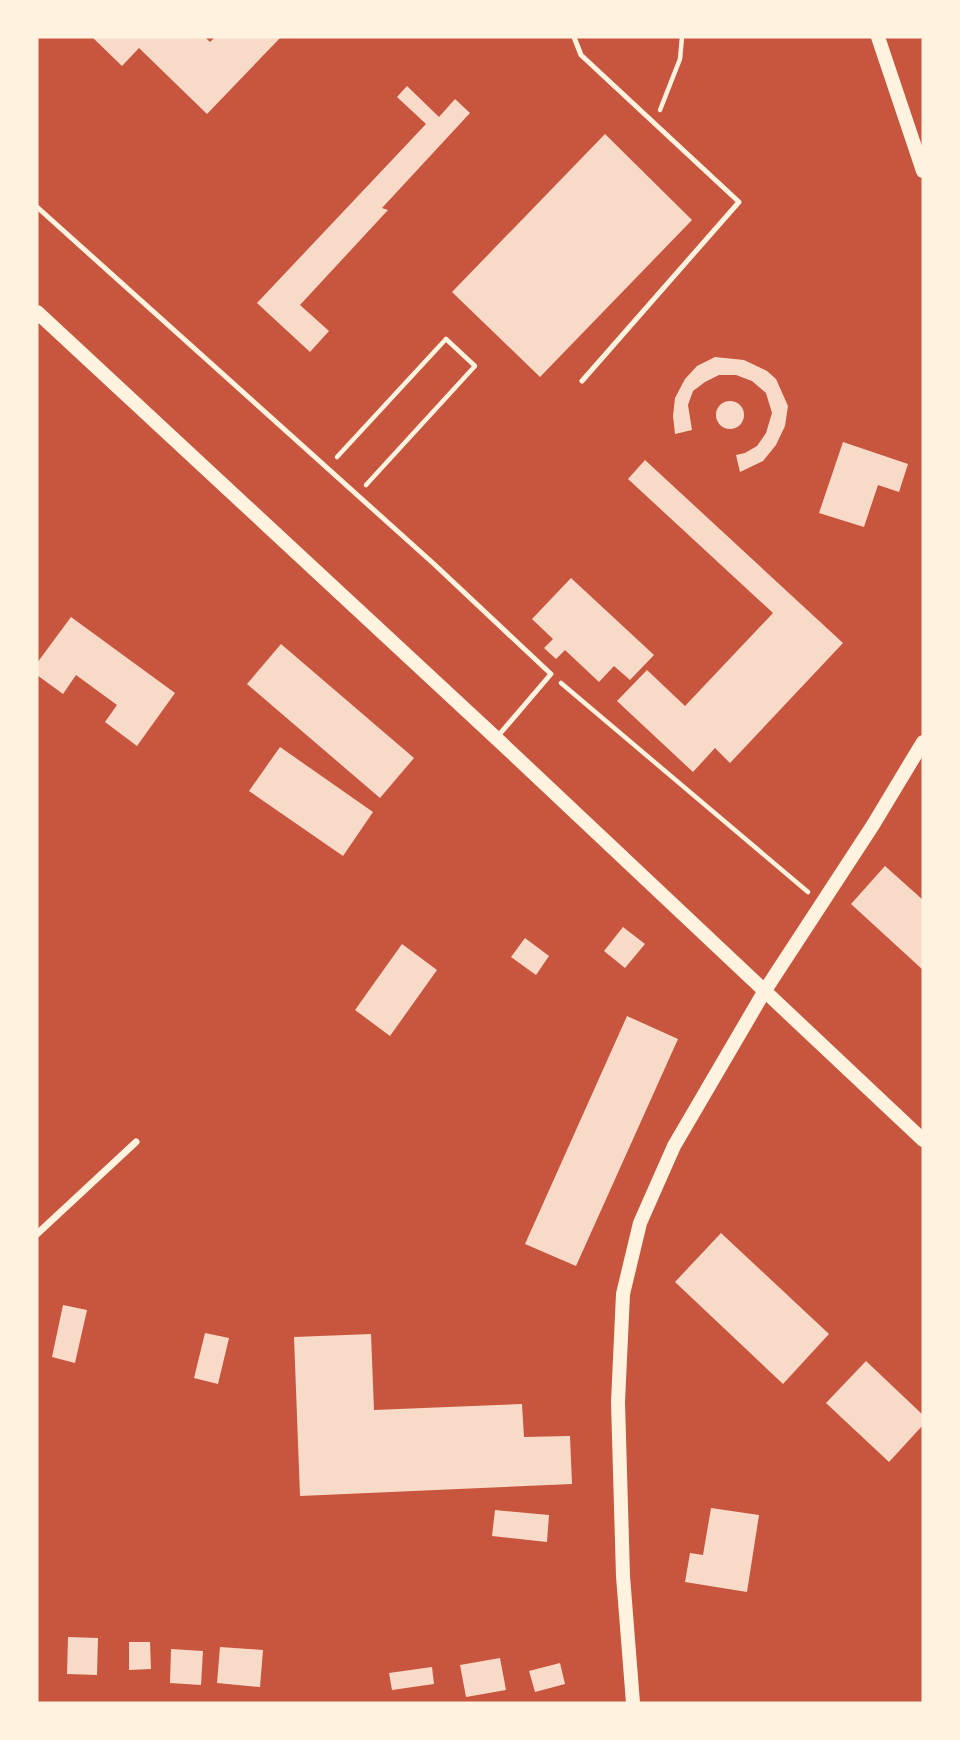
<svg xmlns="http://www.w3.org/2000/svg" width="960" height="1740" viewBox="0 0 960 1740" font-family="'IBM Plex Sans',sans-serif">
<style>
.building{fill:#f7dbc8}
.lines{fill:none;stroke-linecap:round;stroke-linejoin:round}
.path{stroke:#fff3e0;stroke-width:4.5}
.service{stroke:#fff3e0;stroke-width:5}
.minor{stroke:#fff3e0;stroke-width:7}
.secondary{stroke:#fff3e0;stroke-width:14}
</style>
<rect width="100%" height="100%" fill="#c8553d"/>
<g class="building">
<polygon points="92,37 205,37 210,42 215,37 281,37 207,114 139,48 122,66"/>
<polygon points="407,86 439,117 455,99 470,113 382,208 388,210 300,305 329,331 310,352 257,303 426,124 397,97"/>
<polygon points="605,134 692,220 540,377 452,292"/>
<polygon points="715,357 744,360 767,371 776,379 788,406 785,426 776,445 763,461 740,472 736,455 745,453 757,446 766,433 772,413 766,393 752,381 736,375 719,375 705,382 693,391 688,405 692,430 675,434 673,416 675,398 685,379 697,366"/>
<circle cx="730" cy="415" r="14"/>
<polygon points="843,442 908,464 899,492 878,485 864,527 819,513"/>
<polygon points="645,460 843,643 730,763 715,748 693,772 617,701 647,670 685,706 773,613 628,479"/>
<polygon points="571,578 654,655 630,680 614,666 599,682 565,650 556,659 544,648 553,639 532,619"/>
<polygon points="71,617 175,693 137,746 105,722 117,705 76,675 63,694 37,675 37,663"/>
<polygon points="281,644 414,758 380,798 247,684"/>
<polygon points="280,747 373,812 343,856 249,791"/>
<polygon points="885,866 923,900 923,970 851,904"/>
<polygon points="623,927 645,944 625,968 604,951"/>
<polygon points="525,938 549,956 536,975 511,957"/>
<polygon points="402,944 437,970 390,1036 355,1010"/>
<polygon points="627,1016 678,1039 576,1266 525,1244"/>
<polygon points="721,1233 829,1334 783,1384 675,1282"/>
<polygon points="63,1305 87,1310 75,1363 52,1357"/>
<polygon points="205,1333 229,1338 218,1384 194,1378"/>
<polygon points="371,1334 374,1410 522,1404 524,1437 570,1436 572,1484 300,1496 294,1337"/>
<polygon points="866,1361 923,1415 923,1425 889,1462 826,1403"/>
<polygon points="711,1508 759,1515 747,1592 685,1582 690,1553 703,1555"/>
<polygon points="495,1510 549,1515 547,1542 492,1536"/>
<polygon points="68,1637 98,1638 97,1675 67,1674"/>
<polygon points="129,1642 150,1642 151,1669 129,1670"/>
<polygon points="220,1647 263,1650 260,1687 217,1683"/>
<polygon points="171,1649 203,1651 201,1685 170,1683"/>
<polygon points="500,1658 506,1690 466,1697 460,1665"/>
<polygon points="560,1663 565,1684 535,1692 529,1671"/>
<polygon points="432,1667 434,1684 392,1690 389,1673"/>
</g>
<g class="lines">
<g class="path">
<polyline points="660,110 680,59 682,37"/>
<polyline points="337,457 446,339 475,366 366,485"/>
<polyline points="561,683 808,892"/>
</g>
<g class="service">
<polyline points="574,37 581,55 739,202 582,381"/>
<polyline points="37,207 434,564 551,674 498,736"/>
</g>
<polyline class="minor" points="37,1234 136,1142"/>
<g class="secondary">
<polyline points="878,37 923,171"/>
<polyline points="37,312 496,738 923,1140"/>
<polyline points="633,1703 623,1576 618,1402 623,1294 640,1223 674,1146 764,992 873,825 923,742"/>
</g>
</g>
<rect width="960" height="1740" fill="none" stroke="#fff3e0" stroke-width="77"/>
</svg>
